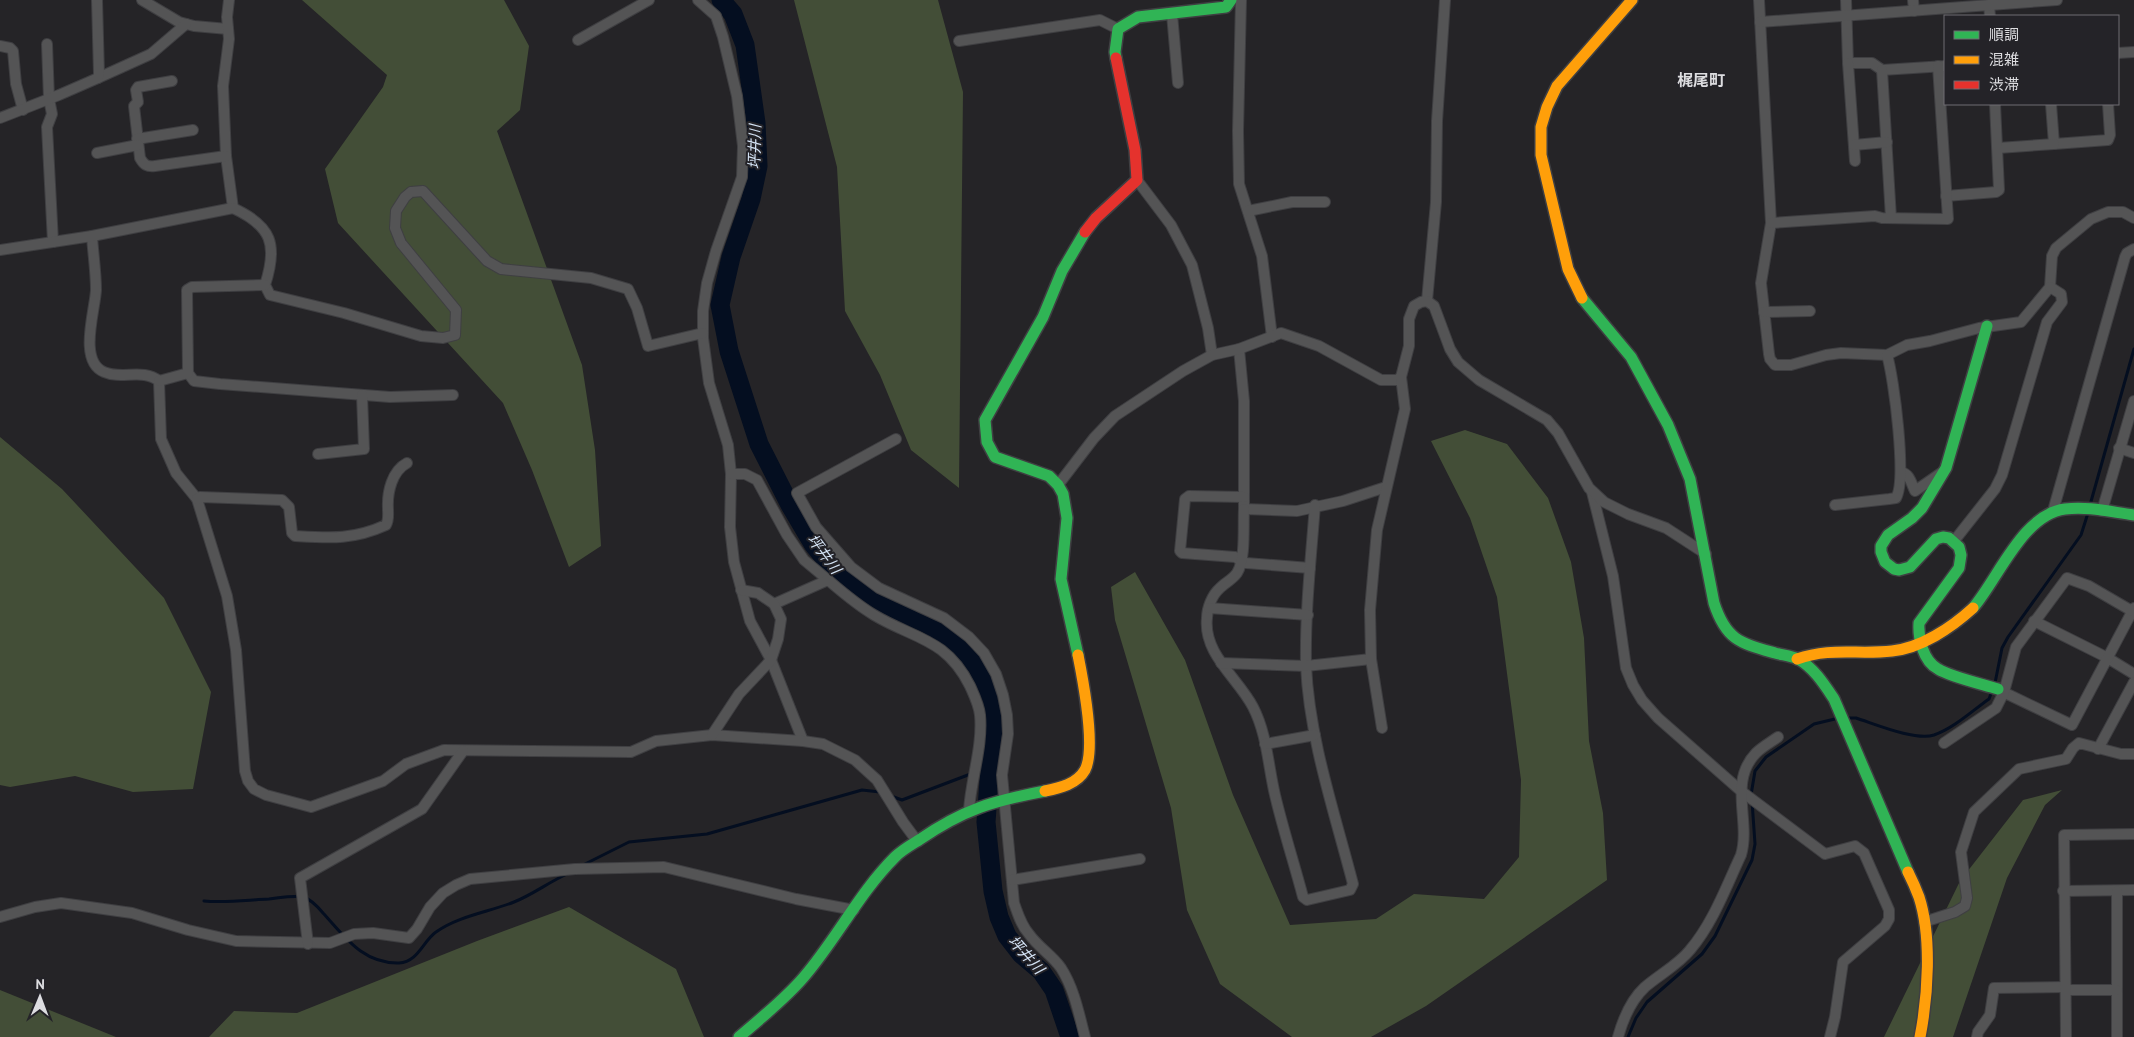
<svg xmlns="http://www.w3.org/2000/svg" width="2134" height="1037" viewBox="0 0 2134 1037" font-family="'PT Sans','Noto Sans JP',sans-serif">
<style>
.forest{fill:#434e37}
.lines{fill:none;stroke-linecap:round;stroke-linejoin:round}
.stream{stroke:#040e20;stroke-width:3}
.river{stroke:#040e20;stroke-width:19}
.street-casing{stroke:#3f3f42;stroke-width:12}
.fast-casing{stroke:#3f3f42;stroke-width:14}
.slow-casing{stroke:#3f3f42;stroke-width:14}
.jam-casing{stroke:#3f3f42;stroke-width:14}
.street{stroke:#545455;stroke-width:10}
.fast{stroke:#30b455;stroke-width:11}
.slow{stroke:#ff9f0a;stroke-width:11}
.jam{stroke:#e5322d;stroke-width:11}
.labels{text-anchor:middle;stroke-width:4;stroke-linejoin:round;paint-order:stroke}
.water-label{font-size:15px;font-style:italic;fill:#d5e4f6;stroke:#242328}
.quarter-label{font-size:16px;font-weight:bold;fill:#dddde0;stroke:#242328}
</style>
<rect width="100%" height="100%" fill="#252427"/>
<g class="forest">
<polygon points="302,0 504,0 529,46 520,110 497,131 582,365 595,450 601,546 569,567 532,470 503,403 338,223 325,169 383,87 387,75"/>
<polygon points="794,0 938,0 963,92 959,488 911,450 880,375 845,311 837,167"/>
<polygon points="1465,430 1507,444 1548,498 1571,562 1584,638 1589,741 1603,813 1607,880 1426,1006 1371,1037 1292,1037 1220,984 1187,910 1171,808 1115,620 1111,587 1135,572 1185,660 1233,795 1290,925 1376,919 1414,894 1484,899 1519,857 1521,780 1497,597 1470,518 1431,441"/>
<polygon points="0,437 62,489 164,598 211,692 193,789 133,792 75,776 10,787 0,785"/>
<polygon points="2062,790 2045,805 2007,878 1953,1037 1884,1037 1960,881 2023,800"/>
<polygon points="569,907 676,969 704,1037 209,1037 234,1011 297,1013 477,941"/>
<polygon points="0,990 116,1037 0,1037"/>
</g>
<g class="lines">
<g class="stream">
<polyline points="2090,505 2134,349"/>
<polyline points="1995,683 2002,648 2008,637 2081,535 2088,513"/>
<path d="M1847,718H1856C1875,724 1915,741 1934,735C1954,728 1972,711 1989,699L1992,691"/>
<polyline points="1751,795 1755,771 1766,757 1814,724 1839,718"/>
<polyline points="891,796 902,800 989,767"/>
<polyline points="581,866 629,842 707,834 862,790 880,792"/>
<path d="M204,901C226,903 247,900 269,899C280,898 291,895 303,897C311,899 318,907 323,913C345,937 363,964 399,963C418,962 423,941 436,932C458,916 489,912 514,902C532,895 549,882 567,874"/>
<polyline points="1628,1037 1636,1018 1647,1002 1702,954 1715,936 1752,860 1755,844 1752,801"/>
</g>
<polyline class="river" points="721,0 733,14 745,45 756,123 758,166 751,199 731,257 720,305 729,351 759,444 790,505 813,544 839,576 880,604 927,624 949,638 977,667 987,687 991,703 993,727 986,822 993,891 999,917 1007,936 1021,954 1041,971 1054,990 1070,1037"/>
<g class="street-casing">
<g id="street">
<polyline points="142,0 179,22 194,26 228,29"/>
<polyline points="229,0 227,17 229,39 223,86 226,156 233,208"/>
<polyline points="698,0 716,16 723,37 737,96 743,146 742,177 716,251 707,283 703,311 703,338 709,383 728,445 731,474 730,527 734,562 750,621 771,660 803,741"/>
<polyline points="1241,0 1238,131 1239,184 1262,256 1272,337"/>
<polyline points="1759,0 1771,223 1761,283 1769,354 1770,359 1775,365 1791,365 1826,355 1841,353 1887,355 1907,345 1930,341 1979,328 2021,322 2050,287 2052,256 2056,248 2091,219 2108,212 2123,212 2134,218"/>
<polyline points="1846,0 1848,63 1872,63 1882,70 1945,66"/>
<polyline points="1913,0 1914,11"/>
<polyline points="1989,5 1990,16"/>
<polyline points="1172,14 1178,83"/>
<polyline points="1760,22 2057,0"/>
<polyline points="578,40 649,0"/>
<polyline points="959,41 1100,20 1118,29"/>
<polyline points="47,44 49,99 52,114 47,127 53,242"/>
<polyline points="0,46 10,48 13,51 16,84 23,110"/>
<polyline points="2118,53 2134,52"/>
<polyline points="1848,63 1855,161"/>
<polyline points="1882,70 1891,218"/>
<polyline points="98,78 151,54 186,24"/>
<path d="M172,81L138,87L136,90L138,102L134,106L140,158C144,165 147,167 155,166L226,156"/>
<polyline points="2051,104 2054,144 2108,140 2110,135 2108,104"/>
<polyline points="0,118 59,95 98,78 99,74 97,0"/>
<polyline points="137,139 193,130"/>
<polyline points="1854,145 1887,142"/>
<polyline points="1998,148 2054,144"/>
<polyline points="97,153 138,145"/>
<polyline points="1137,180 1171,225 1192,265 1208,328 1212,355"/>
<polyline points="1946,196 1996,192 1999,190 1995,104"/>
<polyline points="1248,211 1292,202 1325,202"/>
<polyline points="1771,223 1875,216 1882,218 1948,219 1938,66"/>
<path d="M92,236C93,253 96,272 96,290C95,311 78,361 104,372C122,380 143,368 159,381L161,439L176,473L197,499L227,596L236,650L245,771L248,781L254,789L266,795L311,807L383,781L406,764L444,750L631,752L656,741L712,735L803,741L823,744L855,760L877,780L903,822L917,841"/>
<path d="M0,250L92,236L233,208C272,226 278,245 265,285L270,295L344,313L421,336L443,338L455,335L456,310L401,243L395,228L396,211L405,197L411,192L423,191L487,261L501,269L591,278L628,289L637,308L648,346L703,333"/>
<polyline points="1427,301 1436,202 1437,121 1445,0"/>
<polyline points="1764,312 1810,311"/>
<polyline points="1239,349 1244,401 1244,509 1297,511 1343,501 1386,487"/>
<polyline points="188,373 194,381 220,384 390,397 453,395"/>
<polyline points="159,381 188,373 187,290 192,287 265,285"/>
<path d="M896,439L797,493L816,527L851,567L879,588L944,618L969,637L984,653L996,674L1003,695L1007,715L1008,734L1002,775L1014,903C1018,914 1021,925 1029,934C1038,947 1052,955 1061,968C1074,988 1079,1014 1085,1037"/>
<polyline points="2119,448 2134,453"/>
<polyline points="318,454 364,449 362,395"/>
<path d="M1901,472C1910,474 1911,483 1915,491L1941,473"/>
<polyline points="731,474 745,474 757,480 787,535 804,560 828,580"/>
<polyline points="1058,485 1094,438 1115,416 1183,371 1212,355 1239,349 1281,333 1319,346 1381,380 1397,380 1401,377"/>
<polyline points="1592,492 1613,576 1626,668 1633,685 1642,700 1658,718 1741,791 1825,854 1855,846 1864,853 1889,910 1889,919 1885,926 1843,962 1835,1017 1830,1037"/>
<polyline points="1244,497 1189,496 1185,499 1180,551 1182,553 1235,557 1246,563 1310,568"/>
<path d="M197,499L200,497L282,500L289,507L292,533L295,536C330,538 353,540 386,525C389,520 388,515 388,509C387,492 392,471 407,463"/>
<path d="M1835,505L1889,499L1896,498C1907,480 1894,378 1887,355"/>
<path d="M1244,509C1243,525 1246,559 1237,573C1233,579 1225,583 1220,588C1212,595 1207,608 1207,618C1203,654 1238,678 1253,707C1267,734 1268,765 1275,795C1283,829 1294,863 1303,897L1307,900L1350,890L1353,884C1335,814 1309,738 1306,665C1305,612 1311,558 1315,505"/>
<polyline points="2053,511 2125,257 2127,253 2134,249"/>
<polyline points="2102,511 2134,401"/>
<polyline points="1954,541 1995,489 2002,475 2047,322 2062,302 2061,294 2050,287"/>
<path d="M774,604L828,580C842,592 857,605 874,615C914,639 946,638 970,686C974,695 979,705 980,715C983,746 971,779 969,810"/>
<polyline points="1209,608 1308,615"/>
<polyline points="2034,621 2106,657 2134,674"/>
<polyline points="1221,663 1306,666 1371,659"/>
<polyline points="1999,690 2072,725 2134,608"/>
<polyline points="1382,728 1371,659 1370,610 1377,530 1405,409 1401,377 1409,346 1409,319 1414,306 1421,302 1427,301 1434,306 1450,349 1458,362 1479,380 1547,420 1558,433 1589,488 1604,502 1628,514 1666,528 1706,554"/>
<polyline points="712,735 739,694 771,660 778,639 781,619 774,604 758,593 741,590"/>
<polyline points="1944,743 1996,708 2004,692 2016,647 2067,578 2089,586 2132,611"/>
<polyline points="1265,744 1315,735"/>
<polyline points="2098,749 2134,682"/>
<polyline points="1012,880 1140,859"/>
<polyline points="2063,891 2134,890"/>
<polyline points="2117,891 2117,1037"/>
<polyline points="0,917 35,907 61,903 132,913 188,930 236,941 330,943 354,934 373,933 409,938 417,929 430,907 443,893 456,885 470,879 575,869 664,867 796,899 854,910"/>
<polyline points="1924,922 1955,912 1965,906 1967,898 1961,852 1974,812 2019,769 2066,759 2073,748 2079,743 2121,754 2134,754"/>
<polyline points="308,944 300,878 422,809 463,751"/>
<polyline points="2066,990 2117,990"/>
<path d="M1618,1037C1623,1019 1631,1000 1645,987C1660,974 1678,965 1690,950C1713,923 1726,887 1741,855C1751,821 1728,782 1756,753C1762,747 1771,742 1778,737"/>
<polyline points="1977,1037 1978,1032 1990,1015 1994,988 2066,987"/>
<polyline points="2066,1037 2064,835 2134,834"/>
</g>
</g>
<g class="fast-casing">
<g id="fast">
<polyline points="1116,58 1115,52 1118,29 1138,17 1226,7 1231,0"/>
<path d="M1582,298L1631,357L1668,425L1690,479L1714,603C1726,640 1740,643 1775,653C1782,655 1791,656 1798,659C1814,668 1824,684 1834,699L1908,872"/>
<path d="M1987,326L1946,468L1922,508L1912,518L1888,535L1881,546V552L1885,562L1894,569L1899,570L1910,567L1936,539L1943,537L1949,538L1959,547L1961,555L1959,568L1919,623C1918,638 1923,661 1938,669C1951,677 1982,684 1998,689"/>
<path d="M1973,608C1998,579 2023,514 2065,509C2088,506 2111,512 2134,515"/>
<polyline points="1078,655 1061,579 1067,518 1063,494 1058,485 1049,476 995,457 987,442 985,420 1043,317 1062,271 1085,232"/>
<path d="M739,1037C761,1018 784,1000 803,978C836,940 859,893 895,857C902,850 911,845 919,840C964,809 993,801 1045,791"/>
</g>
</g>
<g class="slow-casing">
<g id="slow">
<polyline points="1582,298 1568,269 1541,155 1541,127 1547,107 1557,86 1632,0"/>
<path d="M1797,659C1831,647 1858,655 1892,651C1921,648 1951,628 1973,608"/>
<path d="M1045,791C1060,788 1077,784 1085,770C1096,749 1083,680 1078,655"/>
<path d="M1908,872C1912,880 1916,889 1919,897C1932,937 1928,996 1920,1037"/>
</g>
</g>
<g class="jam-casing">
<polyline id="jam" points="1085,232 1096,218 1137,180 1135,150 1116,58"/>
</g>
<use href="#street" class="street"/>
<use href="#fast" class="fast"/>
<use href="#slow" class="slow"/>
<use href="#jam" class="jam"/>
</g>
<g class="labels">
<g class="water-label">
<text transform="translate(755 147) rotate(-89)" y="5">坪井川</text>
<text transform="translate(824 554) rotate(53)" y="5">坪井川</text>
<text transform="translate(1026 955) rotate(48)" y="5">坪井川</text>
</g>
<g class="quarter-label">
<text x="1701" y="86">梶尾町</text>
</g>
</g>
<rect x="1944" y="15" width="175" height="90" fill="#242328" stroke="#6e6d72"/>
<rect x="1954" y="31" width="25" height="8" fill="#30b455" stroke="#6e6d72"/>
<text x="1989" y="40" font-size="15" fill="#dddde0">順調</text>
<rect x="1954" y="56" width="25" height="8" fill="#ff9f0a" stroke="#6e6d72"/>
<text x="1989" y="65" font-size="15" fill="#dddde0">混雑</text>
<rect x="1954" y="81" width="25" height="8" fill="#e5322d" stroke="#6e6d72"/>
<text x="1989" y="90" font-size="15" fill="#dddde0">渋滞</text>
<g transform="translate(40 997) rotate(1)" stroke="#242328" stroke-width="4" paint-order="stroke">
<path d="M0-4L9 19L0 12L-9 19Z" fill="#dddde0"/>
<text y="-8" font-size="14" font-weight="bold" text-anchor="middle" fill="#dddde0">N</text>
</g>
</svg>
